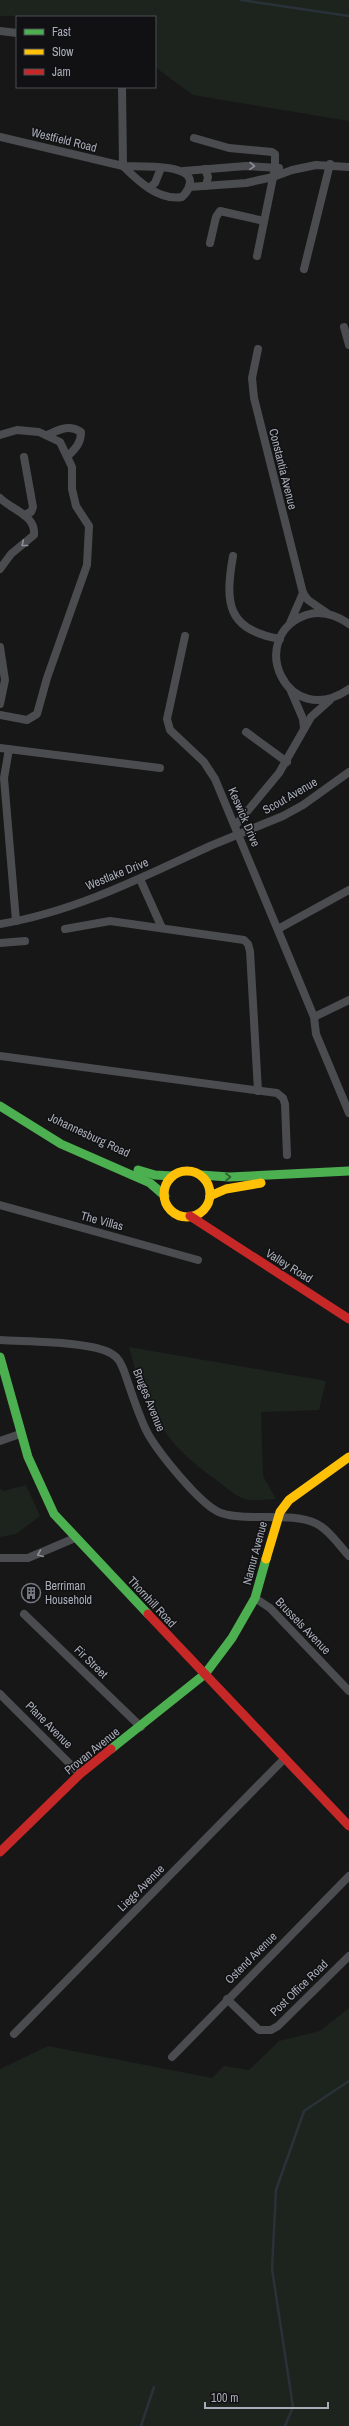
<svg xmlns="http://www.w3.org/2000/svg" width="349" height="2426" viewBox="0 0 349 2426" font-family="'Archivo Narrow',sans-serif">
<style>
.green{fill:#1d241e}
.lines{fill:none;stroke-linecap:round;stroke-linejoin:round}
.stream{stroke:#2a3239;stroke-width:2.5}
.street{stroke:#4b4c50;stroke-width:8}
.fast{stroke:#4caf50;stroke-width:9}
.slow{stroke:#ffc107;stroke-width:9}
.jam{stroke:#c62828;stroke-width:9}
.oneway{stroke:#8c9099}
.oneway2{stroke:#2e6032}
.labels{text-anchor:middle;stroke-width:3;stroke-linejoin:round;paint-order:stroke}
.street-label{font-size:12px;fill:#a8adb8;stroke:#111113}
.poi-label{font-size:12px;fill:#a8adb8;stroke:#111113;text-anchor:start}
</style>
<rect width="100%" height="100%" fill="#171717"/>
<g class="green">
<polygon points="0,0 349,0 349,121 193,95 155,67 155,17 0,16"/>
<path d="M129,1347L326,1381L319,1410L261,1412L263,1476L276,1499C267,1499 251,1502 242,1498C233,1494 223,1485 215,1479C163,1443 145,1408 129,1347Z"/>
<polygon points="26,1485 40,1516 16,1534 0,1537 0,1489 4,1491"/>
<polygon points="349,2008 349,2426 0,2426 0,2069 48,2046 212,2078 224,2066 249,2070 279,2041 320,2031"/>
</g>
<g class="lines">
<g class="stream">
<polyline points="241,0 349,16"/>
<polyline points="141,2426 154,2387"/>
<polyline points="285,2426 293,2407 272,2269 276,2190 304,2111 349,2081"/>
</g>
<g class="street">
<polyline points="0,31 17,33"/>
<polyline points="0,137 123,166 122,87"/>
<polyline points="194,138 229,148 272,152 275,154 275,168 257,256"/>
<path d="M123,166C137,167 188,163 190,181C190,188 187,192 182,197C159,201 138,181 123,166Z"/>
<polyline points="205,169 208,177 206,186"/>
<polyline points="184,171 246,166 279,168"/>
<polyline points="189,187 246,183 273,177 292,170 316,165 349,167"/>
<polyline points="149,188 155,183 161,168"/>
<polyline points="210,243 216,217 220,211 264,221"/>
<polyline points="304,269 330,164"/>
<polyline points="344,327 349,345"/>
<polyline points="258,349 252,378 254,398 303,593 308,600 327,613"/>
<polyline points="0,435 17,430 39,432 60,442 72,467 72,489 76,506 89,526 87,565 47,678 37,714 27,720 0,715"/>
<path d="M47,435C59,430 68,424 81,432C81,443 76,448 68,456"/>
<polyline points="24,457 33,507 31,512 24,515"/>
<path d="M0,498C12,510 36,515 34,535L11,554L0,569"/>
<path d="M233,556C225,602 226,630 280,639"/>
<polyline points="290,623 303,593"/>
<path d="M349,624C336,615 322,610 306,615C245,637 287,732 349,689"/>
<polyline points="185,636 167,719 170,730 204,762 215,779 314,1017 316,1034 349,1113"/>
<polyline points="0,647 5,680 0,704"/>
<polyline points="291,691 303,719 304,728"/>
<polyline points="246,732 287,762"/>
<polyline points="0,748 160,768"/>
<polyline points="9,749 4,778 16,921"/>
<polyline points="235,826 279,773 311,717 330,700"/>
<polyline points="140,879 162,928"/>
<path d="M0,924C74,912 143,877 210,846C234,836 259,826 283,816L303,805L349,772"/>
<polyline points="65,929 110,921 244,940 248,944 250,951 258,1091"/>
<polyline points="278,929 349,890"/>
<polyline points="0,943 25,941"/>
<polyline points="314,1017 349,1000"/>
<polyline points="0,1056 277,1093 283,1098 285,1104 287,1155"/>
<polyline points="0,1205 198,1260"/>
<path d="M0,1340C25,1342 93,1341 112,1354C119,1358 121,1364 124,1371C131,1391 137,1411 146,1430C156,1450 201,1506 221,1513C247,1522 292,1511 317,1524C329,1530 339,1545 349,1556"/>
<polyline points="0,1441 20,1434"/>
<polyline points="0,1558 28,1558 75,1538"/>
<polyline points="255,1598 270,1608 349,1691"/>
<polyline points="24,1614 141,1727"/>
<polyline points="0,1694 80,1774"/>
<polyline points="227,1999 259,2030 271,2030 278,2026 349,1956"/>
<polyline points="14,2034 284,1759"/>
<polyline points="172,2057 349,1876"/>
</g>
<g class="fast">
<polyline points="0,1106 61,1144 150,1183 165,1196"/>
<polyline points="138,1170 155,1175 172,1176"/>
<polyline points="201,1175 229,1177 349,1171"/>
<polyline points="0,1357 28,1457 54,1514 148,1614"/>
<polyline points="111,1749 205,1674 232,1638 255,1598 266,1559"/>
</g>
<g class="slow">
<circle cx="187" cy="1194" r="23"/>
<polyline points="210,1196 226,1189 261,1183"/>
<polyline points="266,1559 280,1512 289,1500 349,1457"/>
</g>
<g class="jam">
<polyline points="190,1216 349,1319"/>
<polyline points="148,1614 349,1826"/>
<polyline points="0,1852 80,1774 111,1749"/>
</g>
</g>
<defs><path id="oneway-chevron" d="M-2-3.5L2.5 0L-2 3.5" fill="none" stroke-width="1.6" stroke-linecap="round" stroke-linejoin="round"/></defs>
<g class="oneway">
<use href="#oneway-chevron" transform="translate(252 166) rotate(2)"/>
<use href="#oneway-chevron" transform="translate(24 544) rotate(141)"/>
<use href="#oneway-chevron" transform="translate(40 1554) rotate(159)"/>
</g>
<use class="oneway2" href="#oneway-chevron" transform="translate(228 1177)"/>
<defs>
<g id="building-ring" transform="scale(1)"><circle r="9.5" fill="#111113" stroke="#757880" stroke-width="1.5"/><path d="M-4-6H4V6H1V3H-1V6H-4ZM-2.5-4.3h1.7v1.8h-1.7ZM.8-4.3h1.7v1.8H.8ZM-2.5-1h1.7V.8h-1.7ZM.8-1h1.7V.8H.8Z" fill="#757880"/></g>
</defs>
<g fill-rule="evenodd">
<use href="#building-ring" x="31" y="1593"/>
</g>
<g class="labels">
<g class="street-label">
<text transform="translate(64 140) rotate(14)" y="4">Westfield Road</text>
<text transform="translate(283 469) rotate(76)" y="4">Constantia Avenue</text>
<text transform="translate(290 796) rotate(-30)" y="4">Scout Avenue</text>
<text transform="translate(244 817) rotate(67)" y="4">Keswick Drive</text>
<text transform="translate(117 874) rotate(-22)" y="4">Westlake Drive</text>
<text transform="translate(89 1135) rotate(25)" y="4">Johannesburg Road</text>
<text transform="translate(102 1221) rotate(15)" y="4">The Villas</text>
<text transform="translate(289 1266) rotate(32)" y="4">Valley Road</text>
<text transform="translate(149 1400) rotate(68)" y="4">Bruges Avenue</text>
<text transform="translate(255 1553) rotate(-75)" y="4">Namur Avenue</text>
<text transform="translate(152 1602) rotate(47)" y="4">Thornhill Road</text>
<text transform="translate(303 1626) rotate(46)" y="4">Brussels Avenue</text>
<text transform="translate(91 1662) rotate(44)" y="4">Fir Street</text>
<text transform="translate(49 1725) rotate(45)" y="4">Plane Avenue</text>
<text transform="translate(92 1751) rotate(-39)" y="4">Provan Avenue</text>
<text transform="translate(141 1888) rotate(-45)" y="4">Liege Avenue</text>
<text transform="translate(251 1958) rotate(-45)" y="4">Ostend Avenue</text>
<text transform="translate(299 1988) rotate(-44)" y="4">Post Office Road</text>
</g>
<g class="poi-label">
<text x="45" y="1590">Berriman<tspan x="45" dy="14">Household</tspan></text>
</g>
</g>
<rect x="16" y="16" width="140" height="72" fill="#111113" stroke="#4d4f55"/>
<rect x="24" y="29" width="20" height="6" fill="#4caf50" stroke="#4d4f55"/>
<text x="52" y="36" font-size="12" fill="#a8adb8">Fast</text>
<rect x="24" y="49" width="20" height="6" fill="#ffc107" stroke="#4d4f55"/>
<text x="52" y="56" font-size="12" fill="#a8adb8">Slow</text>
<rect x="24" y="69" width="20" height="6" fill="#c62828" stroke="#4d4f55"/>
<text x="52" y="76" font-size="12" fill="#a8adb8">Jam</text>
<path d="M205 2402v6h123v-6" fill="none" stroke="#a8adb8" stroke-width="2"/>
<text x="211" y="2402" font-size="12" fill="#a8adb8" stroke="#111113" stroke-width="3" paint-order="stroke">100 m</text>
</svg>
